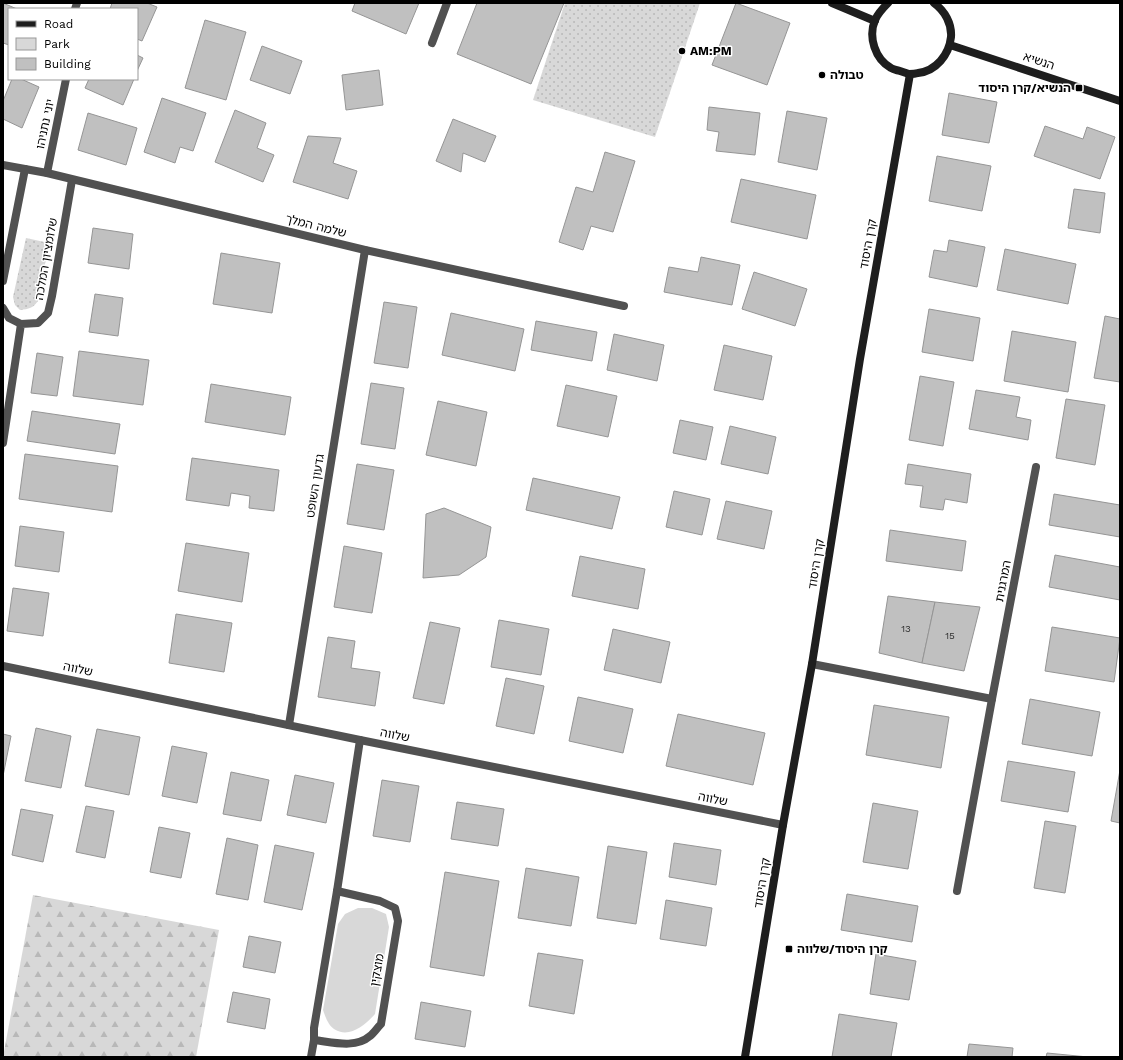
<svg xmlns="http://www.w3.org/2000/svg" width="1123" height="1060" viewBox="0 0 1123 1060" font-family="'Work Sans','Noto Sans Hebrew',sans-serif">
<style>
.grass{fill:url(#grass-dots)}
.forest{fill:url(#forest-firs)}
.green{fill:#d8d8d8}
.building{fill:#c0c0c0;stroke:#959595}
.lines{fill:none;stroke-linecap:round;stroke-linejoin:round}
.lane{stroke:#515151;stroke-width:8}
.street{stroke:#515151;stroke-width:8}
.secondary{stroke:#1e1e1e;stroke-width:8}
.poi-dot{fill:#000;stroke:#fff;stroke-width:1.5}
.labels{text-anchor:middle;stroke-width:3;stroke-linejoin:round;paint-order:stroke}
.number-label{font-size:10px;fill:#303030}
.poi-label{font-size:12px;font-weight:bold;fill:#000;stroke:#fff;text-anchor:start}
.street-label{font-size:12px;fill:#000;stroke:#fff}
</style>
<defs>
<pattern id="grass-dots" width="8" height="8" patternUnits="userSpaceOnUse"><rect width="8" height="8" fill="#d8d8d8"/><path d="M2 2h.1M6 6h.1" fill="none" stroke="#b8b8b8" stroke-width="1.8" stroke-linecap="round"/></pattern>
<pattern id="forest-firs" width="22" height="20" patternUnits="userSpaceOnUse"><rect width="22" height="20" fill="#d8d8d8"/><path d="M5 1l3.5 6h-7zM16 11l3.5 6h-7z" fill="#b8b8b8"/></pattern>
</defs>
<rect width="100%" height="100%" fill="#fff"/>
<g class="grass">
<polygon points="565,3 700,3 655,137 533,100"/>
<path d="M26,238L49,243L38,301C33,308 29,309 20,310L15,305L13,297Z"/>
</g>
<polygon class="forest" points="33,895 219,930 196,1057 3,1057"/>
<path class="green" d="M358,908H372L386,914L389,927L375,1014C365,1025 349,1039 334,1029C328,1025 325,1016 323,1010L338,924L345,914Z"/>
<g class="building">
<polygon points="3,3 17,9 9,9 9,45 3,43"/>
<polygon points="112,3 147,3 157,7 142,41 137,39 137,9 110,9"/>
<polygon points="355,3 419,3 406,34 352,11"/>
<polygon points="477,3 564,3 531,84 457,54"/>
<polygon points="736,3 790,23 767,85 712,65"/>
<polygon points="205,20 246,32 226,100 185,88"/>
<polygon points="262,46 302,61 290,94 250,80"/>
<polygon points="137,55 143,58 137,71"/>
<polygon points="379,70 383,105 346,110 342,75"/>
<polygon points="12,79 21,79 39,87 22,128 3,119 3,101"/>
<polygon points="89,79 134,79 123,105 85,88"/>
<polygon points="949,93 997,102 989,143 942,135"/>
<polygon points="162,98 206,113 193,151 180,147 175,163 144,152"/>
<polygon points="709,107 760,113 755,155 716,151 719,132 707,130"/>
<polygon points="235,110 266,123 257,148 274,155 263,182 215,162"/>
<polygon points="787,111 827,118 817,170 778,162"/>
<polygon points="88,113 137,128 126,165 78,150"/>
<polygon points="453,119 496,136 485,162 463,153 461,172 436,161"/>
<polygon points="1045,126 1083,139 1087,127 1115,137 1100,179 1034,156"/>
<polygon points="308,136 341,138 333,163 357,171 348,199 293,182"/>
<polygon points="605,152 635,161 613,232 591,226 583,250 559,242 576,187 593,192"/>
<polygon points="937,156 991,166 982,211 929,201"/>
<polygon points="741,179 816,195 807,239 731,222"/>
<polygon points="1074,189 1105,193 1100,233 1068,228"/>
<polygon points="93,228 133,234 129,269 88,263"/>
<polygon points="949,240 985,247 977,287 929,277 934,250 947,252"/>
<polygon points="1005,249 1076,264 1068,304 997,290"/>
<polygon points="221,253 280,263 272,313 213,304"/>
<polygon points="701,257 740,265 732,305 664,292 669,267 698,272"/>
<polygon points="754,272 807,289 795,326 742,309"/>
<polygon points="95,294 123,298 118,336 89,332"/>
<polygon points="384,302 417,307 408,368 374,363"/>
<polygon points="929,309 980,318 973,361 922,352"/>
<polygon points="451,313 524,329 515,371 442,355"/>
<polygon points="1105,316 1120,319 1120,382 1094,378"/>
<polygon points="536,321 597,332 592,361 531,350"/>
<polygon points="1012,331 1076,342 1068,392 1004,381"/>
<polygon points="614,334 664,345 657,381 607,370"/>
<polygon points="724,345 772,356 763,400 714,390"/>
<polygon points="79,351 149,360 143,405 73,396"/>
<polygon points="37,353 63,357 57,396 31,393"/>
<polygon points="920,376 954,382 943,446 909,440"/>
<polygon points="371,383 404,388 395,449 361,444"/>
<polygon points="211,384 291,397 285,435 205,422"/>
<polygon points="566,385 617,396 608,437 557,426"/>
<polygon points="976,390 1020,397 1016,417 1031,420 1028,440 969,429"/>
<polygon points="1066,399 1105,405 1095,465 1056,458"/>
<polygon points="438,401 487,412 476,466 426,455"/>
<polygon points="32,411 120,424 115,454 27,441"/>
<polygon points="680,420 713,427 706,460 673,453"/>
<polygon points="730,426 776,437 768,474 721,464"/>
<polygon points="25,454 118,466 112,512 19,499"/>
<polygon points="192,458 279,470 274,511 249,508 250,496 231,493 229,506 186,500"/>
<polygon points="357,464 394,470 384,530 347,524"/>
<polygon points="908,464 971,474 967,503 945,499 943,510 920,507 923,486 905,484"/>
<polygon points="533,478 620,497 612,529 526,510"/>
<polygon points="674,491 710,499 702,535 666,527"/>
<polygon points="1054,494 1120,505 1120,537 1049,525"/>
<polygon points="726,501 772,511 764,549 717,539"/>
<polygon points="444,508 491,527 486,557 459,575 423,578 426,514"/>
<polygon points="20,526 64,532 59,572 15,566"/>
<polygon points="890,530 966,541 962,571 886,561"/>
<polygon points="186,543 249,553 242,602 178,591"/>
<polygon points="344,546 382,553 372,613 334,607"/>
<polygon points="1055,555 1120,567 1120,600 1049,587"/>
<polygon points="580,556 645,569 638,609 572,596"/>
<polygon points="13,588 49,593 43,636 7,631"/>
<polygon points="888,596 935,602 922,663 879,653"/>
<polygon points="935,602 980,607 964,671 922,663"/>
<polygon points="176,614 232,623 224,672 169,663"/>
<polygon points="499,620 549,629 541,675 491,667"/>
<polygon points="430,622 460,628 444,704 413,698"/>
<polygon points="1052,627 1120,638 1114,682 1045,671"/>
<polygon points="613,629 670,642 661,683 604,670"/>
<polygon points="328,637 355,641 351,668 380,672 375,706 318,697"/>
<polygon points="506,678 544,686 534,734 496,726"/>
<polygon points="578,697 633,709 623,753 569,741"/>
<polygon points="1030,699 1100,712 1092,756 1022,744"/>
<polygon points="874,705 949,717 941,768 866,755"/>
<polygon points="678,714 765,733 753,785 666,766"/>
<polygon points="36,728 71,736 61,788 25,781"/>
<polygon points="97,729 140,737 129,795 85,786"/>
<polygon points="3,734 11,736 3,776"/>
<polygon points="172,746 207,753 197,803 162,796"/>
<polygon points="1008,761 1075,772 1068,812 1001,801"/>
<polygon points="1120,770 1120,823 1111,821"/>
<polygon points="231,772 269,780 261,821 223,814"/>
<polygon points="295,775 334,783 326,823 287,815"/>
<polygon points="382,780 419,786 410,842 373,836"/>
<polygon points="457,802 504,809 498,846 451,839"/>
<polygon points="873,803 918,811 908,869 863,862"/>
<polygon points="86,806 114,811 105,858 76,852"/>
<polygon points="21,809 53,815 43,862 12,855"/>
<polygon points="1045,821 1076,826 1065,893 1034,888"/>
<polygon points="159,827 190,833 181,878 150,872"/>
<polygon points="227,838 258,845 248,900 216,894"/>
<polygon points="674,843 721,850 716,885 669,877"/>
<polygon points="275,845 314,853 302,910 264,902"/>
<polygon points="608,846 647,852 636,924 597,918"/>
<polygon points="526,868 579,877 571,926 518,918"/>
<polygon points="445,872 499,881 484,976 430,967"/>
<polygon points="847,894 918,906 912,942 841,930"/>
<polygon points="666,900 712,908 706,946 660,939"/>
<polygon points="249,936 281,942 275,973 243,967"/>
<polygon points="538,953 583,960 574,1014 529,1006"/>
<polygon points="876,954 916,961 909,1000 870,994"/>
<polygon points="233,992 270,999 265,1029 227,1022"/>
<polygon points="421,1002 471,1011 465,1047 415,1039"/>
<polygon points="839,1014 897,1023 891,1057 832,1057"/>
<polygon points="969,1044 1013,1048 1012,1057 967,1057"/>
<polygon points="1047,1053 1088,1057 1046,1057"/>
</g>
<g class="lines">
<polyline class="lane" points="432,43 447,3"/>
<g class="street">
<polyline points="75,9 77,3"/>
<polyline points="3,165 47,173 365,250 624,306"/>
<polyline points="47,173 66,79"/>
<polyline points="3,281 25,169"/>
<polyline points="3,308 9,318 21,324"/>
<polyline points="3,443 21,324 38,323 48,313 52,296 72,180"/>
<polyline points="812,664 992,699"/>
<polyline points="3,666 360,740 783,825"/>
<polyline points="289,725 365,250"/>
<polyline points="957,891 992,699 1036,467"/>
<path d="M314,1040C332,1042 355,1049 370,1036C374,1033 377,1028 381,1024L398,921L395,908L380,901L337,891"/>
<polyline points="311,1057 314,1040 314,1028 337,891 360,740"/>
</g>
<g class="secondary">
<polyline points="832,3 875,21"/>
<path d="M888,3C883,8 878,13 875,20C868,37 875,59 891,68C894,70 897,70 900,71C903,72 906,73 909,74C912,74 915,74 918,73C936,71 949,55 951,37C952,24 945,11 934,3"/>
<polyline points="950,45 1120,101"/>
<polyline points="745,1057 783,825 812,664 860,359 910,74"/>
</g>
</g>
<g class="poi-dot">
<circle cx="682" cy="51" r="4"/>
<circle cx="822" cy="75" r="4"/>
<rect x="1075" y="84" width="8" height="8" rx="2"/>
<rect x="785" y="945" width="8" height="8" rx="2"/>
</g>
<g class="labels">
<g class="number-label">
<text x="906" y="632">13</text>
<text x="950" y="639">15</text>
</g>
<g class="poi-label">
<text x="690" y="55">AM:PM</text>
<text x="830" y="79">טבולה</text>
<text x="1071" y="92" text-anchor="end">הנשיא/קרן היסוד</text>
<text x="797" y="953">קרן היסוד/שלווה</text>
</g>
<g class="street-label">
<text transform="translate(1039 61) rotate(18)" y="4">הנשיא</text>
<text transform="translate(45 124) rotate(-78)" y="4">יוני נתניהו</text>
<text transform="translate(316 226) rotate(14)" y="4">שלמה המלך</text>
<text transform="translate(868 244) rotate(-80)" y="4">קרן היסוד</text>
<text transform="translate(46 259) rotate(-80)" y="4">שלומציון המלכה</text>
<text transform="translate(315 486) rotate(-81)" y="4">גדעון השופט</text>
<text transform="translate(816 564) rotate(-81)" y="4">קרן היסוד</text>
<text transform="translate(1003 581) rotate(-79)" y="4">המרגנית</text>
<text transform="translate(78 669) rotate(12)" y="4">שלווה</text>
<text transform="translate(395 735) rotate(11)" y="4">שלווה</text>
<text transform="translate(713 799) rotate(11)" y="4">שלווה</text>
<text transform="translate(762 883) rotate(-81)" y="4">קרן היסוד</text>
<text transform="translate(377 970) rotate(-80)" y="4">מוצקין</text>
</g>
</g>
<rect width="1123" height="1060" fill="none" stroke="#000000" stroke-width="8"/>
<rect x="8" y="8" width="130" height="72" fill="#ffffff" stroke="#999999"/>
<rect x="16" y="21" width="20" height="6" fill="#1e1e1e" stroke="#999999"/>
<text x="44" y="28" font-size="12" fill="#000000">Road</text>
<rect x="16" y="38" width="20" height="12" fill="#d8d8d8" stroke="#999999"/>
<text x="44" y="48" font-size="12" fill="#000000">Park</text>
<rect x="16" y="58" width="20" height="12" fill="#c0c0c0" stroke="#999999"/>
<text x="44" y="68" font-size="12" fill="#000000">Building</text>
</svg>
